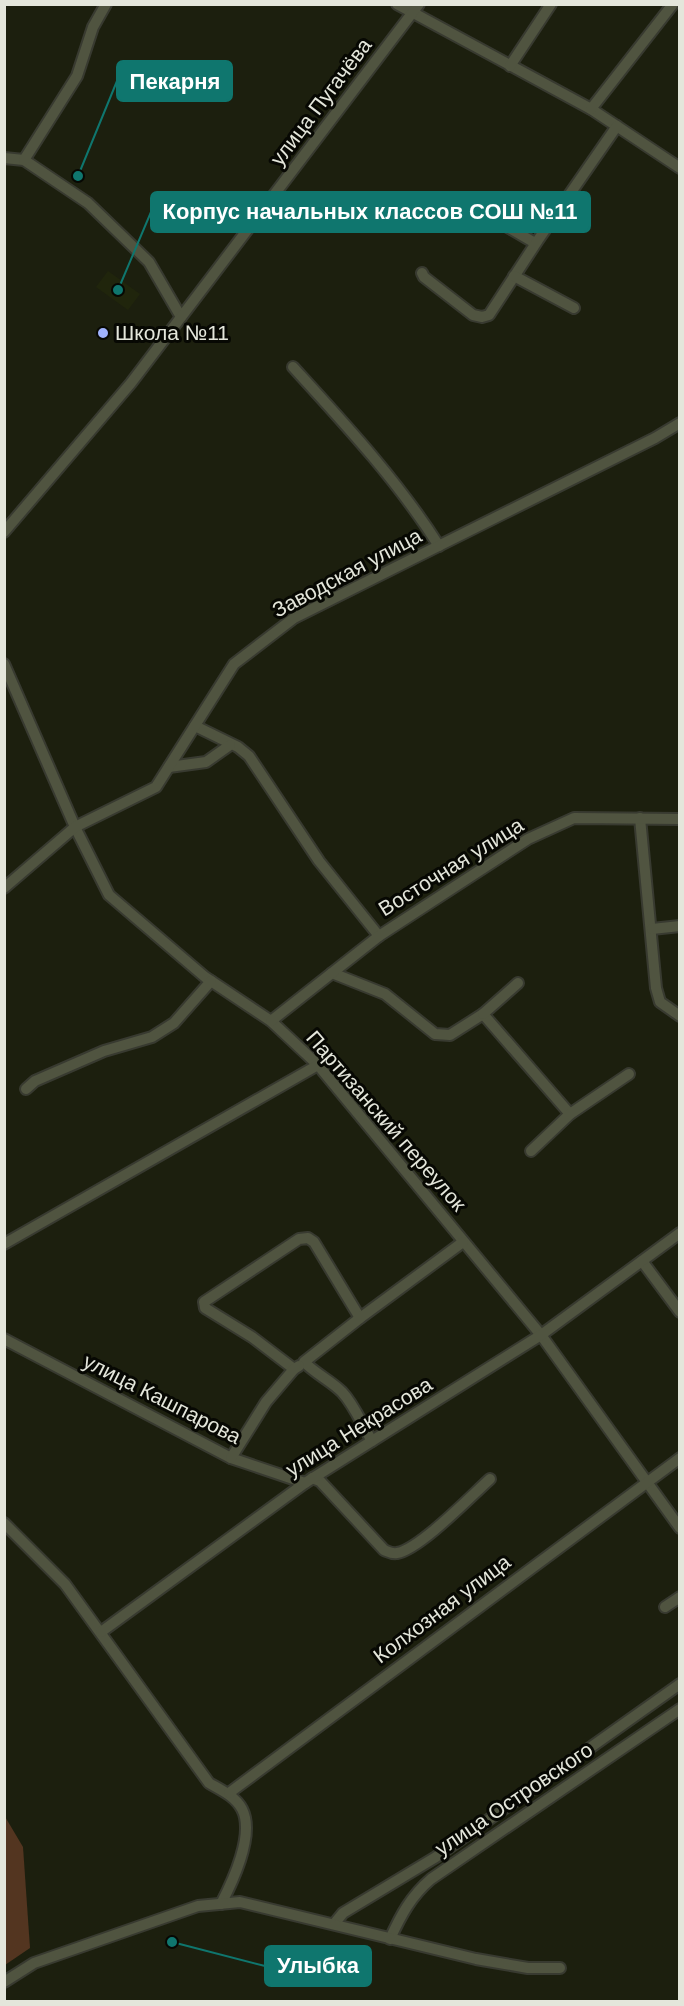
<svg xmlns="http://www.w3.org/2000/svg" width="684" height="2006" viewBox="0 0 684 2006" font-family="Helvetica,sans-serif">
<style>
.built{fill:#20250c}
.green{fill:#533520}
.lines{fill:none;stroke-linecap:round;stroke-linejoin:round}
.minor-casing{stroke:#383a30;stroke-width:14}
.minor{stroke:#505440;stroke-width:10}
.poi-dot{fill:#a0b3fd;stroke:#070803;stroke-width:2}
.labels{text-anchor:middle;stroke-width:6;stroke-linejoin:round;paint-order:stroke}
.street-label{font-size:21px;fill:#e4e6db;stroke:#070803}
.poi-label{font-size:21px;fill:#e4e6db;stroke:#070803;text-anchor:start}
.leader{fill:none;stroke:#0f766e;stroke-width:2}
.callout-dot{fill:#0f766e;stroke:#070803;stroke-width:2}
.callout{fill:#0f766e;stroke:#0f766e;stroke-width:2}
.callout-label{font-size:22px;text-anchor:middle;font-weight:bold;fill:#fff}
</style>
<rect width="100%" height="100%" fill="#1c1f0e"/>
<polygon class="built" points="108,271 140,294 128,310 96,287"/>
<polygon class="green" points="4,1815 23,1847 30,1948 5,1965"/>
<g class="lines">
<g class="minor-casing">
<g id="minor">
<polyline points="397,4 591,109 680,168"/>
<polyline points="510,66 551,4"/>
<polyline points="591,109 673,4"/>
<polyline points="4,158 24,160 88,203 149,262 181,317"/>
<polyline points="24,160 77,76 93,27 106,4"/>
<polyline points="465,202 535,243"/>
<polyline points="422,273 424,277 473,315 482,317 489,315 538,240 617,126"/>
<polyline points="514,276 574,308"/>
<path d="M293,367C345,424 398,481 439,546"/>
<polyline points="4,532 131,383 419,4"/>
<polyline points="4,664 75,827 109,895 205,977 271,1021 318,1065 541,1335 680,1528"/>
<polyline points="195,726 238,747 249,756 319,861 379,936"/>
<polyline points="169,767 206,762 230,745"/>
<polyline points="640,818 656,988 660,1002 680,1016"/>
<polyline points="4,888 75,827 156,787 234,664 294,618 655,438 680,423"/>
<polyline points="652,929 680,926"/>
<polyline points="332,973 385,994 435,1034 450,1035 483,1014 570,1114"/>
<polyline points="483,1014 518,983"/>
<polyline points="271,1021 379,936 528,839 574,818 680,819"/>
<polyline points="26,1089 35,1081 104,1051 152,1037 174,1023 211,981"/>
<polyline points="531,1151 570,1114 629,1074"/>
<polyline points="4,1244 318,1065"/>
<polyline points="642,1261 680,1312"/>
<polyline points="4,1339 231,1458 305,1483"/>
<polyline points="294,1369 252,1337 205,1308 204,1302 299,1239 308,1238 314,1242 360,1318"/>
<path d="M372,1441C362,1425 355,1406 342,1392C331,1381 316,1374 304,1362L360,1318L463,1242"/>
<polyline points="231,1458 266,1402 294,1369 299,1366"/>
<path d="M312,1478L320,1481L384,1550C389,1552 392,1554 397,1553C420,1549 471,1496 490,1479"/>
<path d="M4,1523L65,1584L209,1783C221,1790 235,1796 242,1809C255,1834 233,1881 221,1904"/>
<polyline points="665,1607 680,1597"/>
<polyline points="101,1632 305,1483 541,1335 680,1233"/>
<polyline points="229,1793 680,1458"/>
<polyline points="334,1924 343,1913 436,1857 680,1684"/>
<path d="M390,1939C401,1915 411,1896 431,1879L680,1709"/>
<polyline points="4,1982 34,1963 198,1906 240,1902 476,1959 528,1968 560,1968"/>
</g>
</g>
<use href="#minor" class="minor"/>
</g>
<circle class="poi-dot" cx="103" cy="333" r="6"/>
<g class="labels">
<g class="street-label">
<text transform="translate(321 102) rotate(-53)" y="7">улица Пугачёва</text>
<text transform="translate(347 573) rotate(-28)" y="7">Заводская улица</text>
<text transform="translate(451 867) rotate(-32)" y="7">Восточная улица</text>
<text transform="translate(386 1121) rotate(49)" y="7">Партизанский переулок</text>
<text transform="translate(162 1399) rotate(27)" y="7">улица Кашпарова</text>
<text transform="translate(359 1427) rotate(-32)" y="7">улица Некрасова</text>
<text transform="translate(442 1609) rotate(-37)" y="7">Колхозная улица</text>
<text transform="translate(514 1799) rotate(-34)" y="7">улица Островского</text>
</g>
<g class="poi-label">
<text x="115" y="340">Школа №11</text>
</g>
</g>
<path class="leader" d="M78 176L117 81M118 290L151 212M172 1942L265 1966"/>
<g class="callout-dot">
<circle cx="78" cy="176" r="6"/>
<circle cx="118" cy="290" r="6"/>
<circle cx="172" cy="1942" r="6"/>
</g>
<g class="callout">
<rect x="117" y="61" width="115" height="40" rx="6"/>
<rect x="151" y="192" width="439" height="40" rx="6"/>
<rect x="265" y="1946" width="106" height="40" rx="6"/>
</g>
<g class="callout-label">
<text x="175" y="89">Пекарня</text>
<text x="370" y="219">Корпус начальных классов СОШ №11</text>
<text x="318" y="1973">Улыбка</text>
</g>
<rect width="684" height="2006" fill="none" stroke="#e4e6db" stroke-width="12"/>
</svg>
